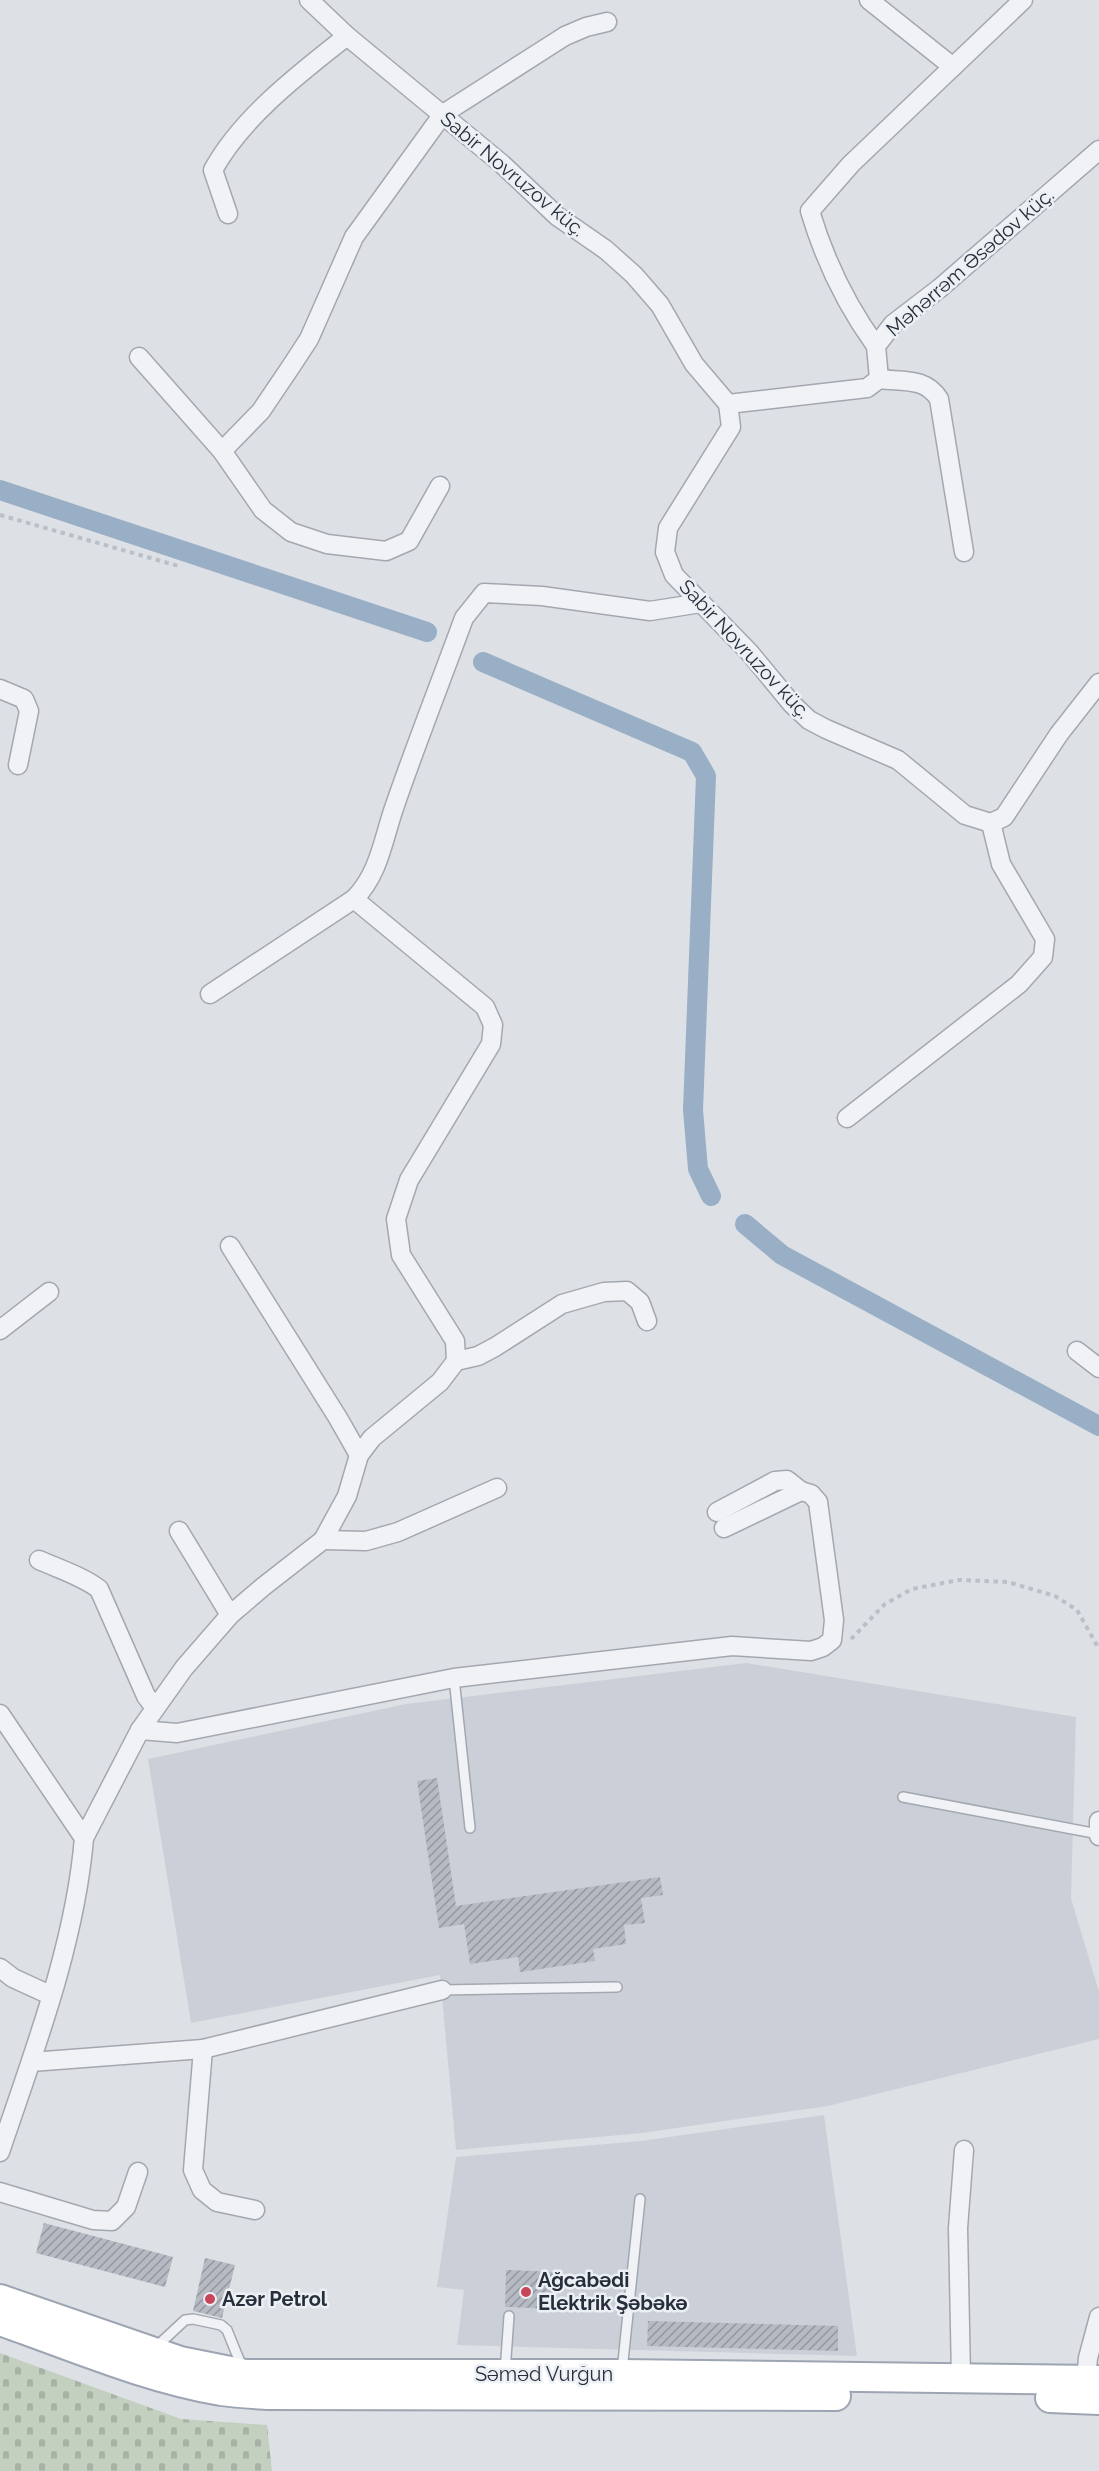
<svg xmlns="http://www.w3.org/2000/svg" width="1099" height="2471" viewBox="0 0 1099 2471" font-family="Raleway,sans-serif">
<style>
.built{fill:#cbd0d8}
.cemetery{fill:url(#cemetery-stones)}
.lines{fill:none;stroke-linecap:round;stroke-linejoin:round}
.canal{stroke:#99afc6;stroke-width:20}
.building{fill:url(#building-hatch)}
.lane-casing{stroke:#a3a8b0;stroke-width:12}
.street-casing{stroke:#a3a8b0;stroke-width:21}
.primary-casing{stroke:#9da5b2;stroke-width:32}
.path{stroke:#bcbfc5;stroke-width:4;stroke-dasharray:4.5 4.5;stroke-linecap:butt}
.lane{stroke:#f0f2f5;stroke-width:9}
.street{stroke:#f0f2f5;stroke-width:18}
.primary{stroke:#fff;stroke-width:28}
.poi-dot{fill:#c8465a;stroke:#ecf0f4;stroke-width:2}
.labels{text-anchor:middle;stroke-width:5;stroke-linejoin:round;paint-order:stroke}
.street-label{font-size:20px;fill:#272f3c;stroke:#ecf0f4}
.poi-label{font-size:20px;font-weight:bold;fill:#272f3c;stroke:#ecf0f4;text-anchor:start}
</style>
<defs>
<pattern id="cemetery-stones" width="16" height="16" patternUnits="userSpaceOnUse" patternTransform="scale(1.5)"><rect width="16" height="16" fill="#c3d0bf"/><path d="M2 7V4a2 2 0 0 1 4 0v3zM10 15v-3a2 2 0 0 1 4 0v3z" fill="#a8b3a5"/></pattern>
<pattern id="building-hatch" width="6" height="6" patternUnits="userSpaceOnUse" patternTransform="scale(1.5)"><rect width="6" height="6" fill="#b5bac3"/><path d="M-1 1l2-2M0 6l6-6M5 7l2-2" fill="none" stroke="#9398a0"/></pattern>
</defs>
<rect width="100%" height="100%" fill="#dde1e6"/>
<g class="built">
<polygon points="746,1663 1076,1717 1071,1898 1099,1992 1099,2039 828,2106 642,2133 456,2150 440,1975 191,2023 148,1759 406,1704"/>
<polygon points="824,2115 857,2356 457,2345 464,2290 437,2287 456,2157 641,2141"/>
</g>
<polygon class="cemetery" points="0,2353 181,2419 267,2425 272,2471 0,2471"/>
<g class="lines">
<g class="canal">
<polyline points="0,490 427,632"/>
<polyline points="483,662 692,752 706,776 693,1110 698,1169 711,1196"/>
<polyline points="745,1224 782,1255 1099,1426"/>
</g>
</g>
<g class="building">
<polygon points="437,1778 456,1906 660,1877 663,1895 641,1898 645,1923 624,1925 626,1944 593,1949 595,1961 520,1972 518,1957 470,1964 464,1924 439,1928 417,1781"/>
<polygon points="44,2223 173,2257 165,2287 36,2253"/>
<polygon points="205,2258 235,2265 222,2318 193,2311"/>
<polygon points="506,2270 555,2272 554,2309 505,2307"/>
<polygon points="648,2321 838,2326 838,2351 647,2346"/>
</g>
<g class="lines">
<g class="lane-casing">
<g id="lane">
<polyline points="454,1678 470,1828"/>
<polyline points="903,1797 1099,1834"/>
<polyline points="442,1990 617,1987"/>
<polyline points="156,2347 185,2320 193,2319 221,2325 227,2330 242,2367"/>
<polyline points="622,2371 640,2199"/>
<polyline points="505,2372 509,2316"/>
</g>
</g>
<g class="street-casing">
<g id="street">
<polyline points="309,0 347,36 502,164 557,216 606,250 634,275 660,305 694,364 728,404 731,427 668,528 665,552 674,575 749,652 792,704 809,720 826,729 898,760 965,815 991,823 1004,817 1059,734 1099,683"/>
<polyline points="869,0 953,67"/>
<path d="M228,214L213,170C242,117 300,73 347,36"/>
<path d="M876,346C847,306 824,258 810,211L851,164L1023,0"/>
<polyline points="139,357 222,451 263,510 291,532 327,544 386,551 409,541 440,486"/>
<path d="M879,379C903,382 925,377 939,399L964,552"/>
<polyline points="728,404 867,388 879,379 876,346 893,324 940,288 1099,150"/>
<polyline points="222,451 261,411 292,365 309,339 354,237 443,114 565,36 586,27 607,22"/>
<polyline points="0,689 24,699 29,711 18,765"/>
<path d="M210,994L354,899C379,874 383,840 394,808C416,744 441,681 464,618L484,593L542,596L650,611L701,603"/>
<polyline points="847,1118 1019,984 1043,957 1045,939 1001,864 991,823"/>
<polyline points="230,1246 338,1418 359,1455"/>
<polyline points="0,1330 49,1292"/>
<polyline points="1077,1351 1099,1368"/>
<polyline points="456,1361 478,1356 495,1347 562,1304 604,1292 627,1291 640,1302 647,1321"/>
<polyline points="717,1512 775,1481 787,1480 801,1491"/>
<polyline points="179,1531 230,1615"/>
<polyline points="323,1540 366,1541 398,1532 497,1488"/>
<path d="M39,1560C59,1569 82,1576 99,1589L146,1696L155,1708"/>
<path d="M0,1714L84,1838C75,1945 34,2051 0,2152"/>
<polyline points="140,1730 177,1733 454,1678 732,1646 811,1651 823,1647 832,1640 834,1620 818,1502 811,1494 801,1491 724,1528"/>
<polyline points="1099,1821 1099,1836"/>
<polyline points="84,1838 140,1730 184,1668 230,1615 264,1586 323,1540 347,1496 359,1455 372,1438 440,1382 456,1361 455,1341 401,1255 396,1219 409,1180 491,1044 493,1025 485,1007 354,899"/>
<polyline points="0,1968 13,1978 50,1995"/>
<polyline points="203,2049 193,2170 202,2190 217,2202 255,2210"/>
<polyline points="31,2062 203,2049 442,1990"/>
<polyline points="0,2192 93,2220 112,2221 126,2207 138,2172"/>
<polyline points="961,2377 958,2228 964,2150"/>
<polyline points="1086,2379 1088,2358 1099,2317"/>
</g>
</g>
<g class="primary-casing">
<g id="primary">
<polyline points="0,2299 180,2361 245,2374 622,2374 1099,2380"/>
<path d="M0,2321C72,2346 145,2378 221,2391C236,2393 252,2394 267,2395L836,2396"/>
<polyline points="1050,2398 1099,2400"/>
</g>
</g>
<g class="path">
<polyline points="0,515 182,567"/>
<polyline points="851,1639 885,1604 912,1589 959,1580 1008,1582 1055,1596 1077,1610 1099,1649"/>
</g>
<use href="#lane" class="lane"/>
<use href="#street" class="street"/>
<use href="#primary" class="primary"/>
</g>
<g class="poi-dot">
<circle cx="526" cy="2292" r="6"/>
<circle cx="210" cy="2299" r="6"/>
</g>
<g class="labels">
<g class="street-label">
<text transform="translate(513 174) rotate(40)" y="7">Sabir Novruzov küç.</text>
<text transform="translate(970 262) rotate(-41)" y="7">Məhərrəm Əsədov küç.</text>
<text transform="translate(745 649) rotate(47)" y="7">Sabir Novruzov küç.</text>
<text x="544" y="2381">Səməd Vurğun</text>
</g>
<g class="poi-label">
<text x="538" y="2287">Ağcabədi<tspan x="538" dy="23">Elektrik Şəbəkə</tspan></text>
<text x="222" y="2306">Azər Petrol</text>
</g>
</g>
</svg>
